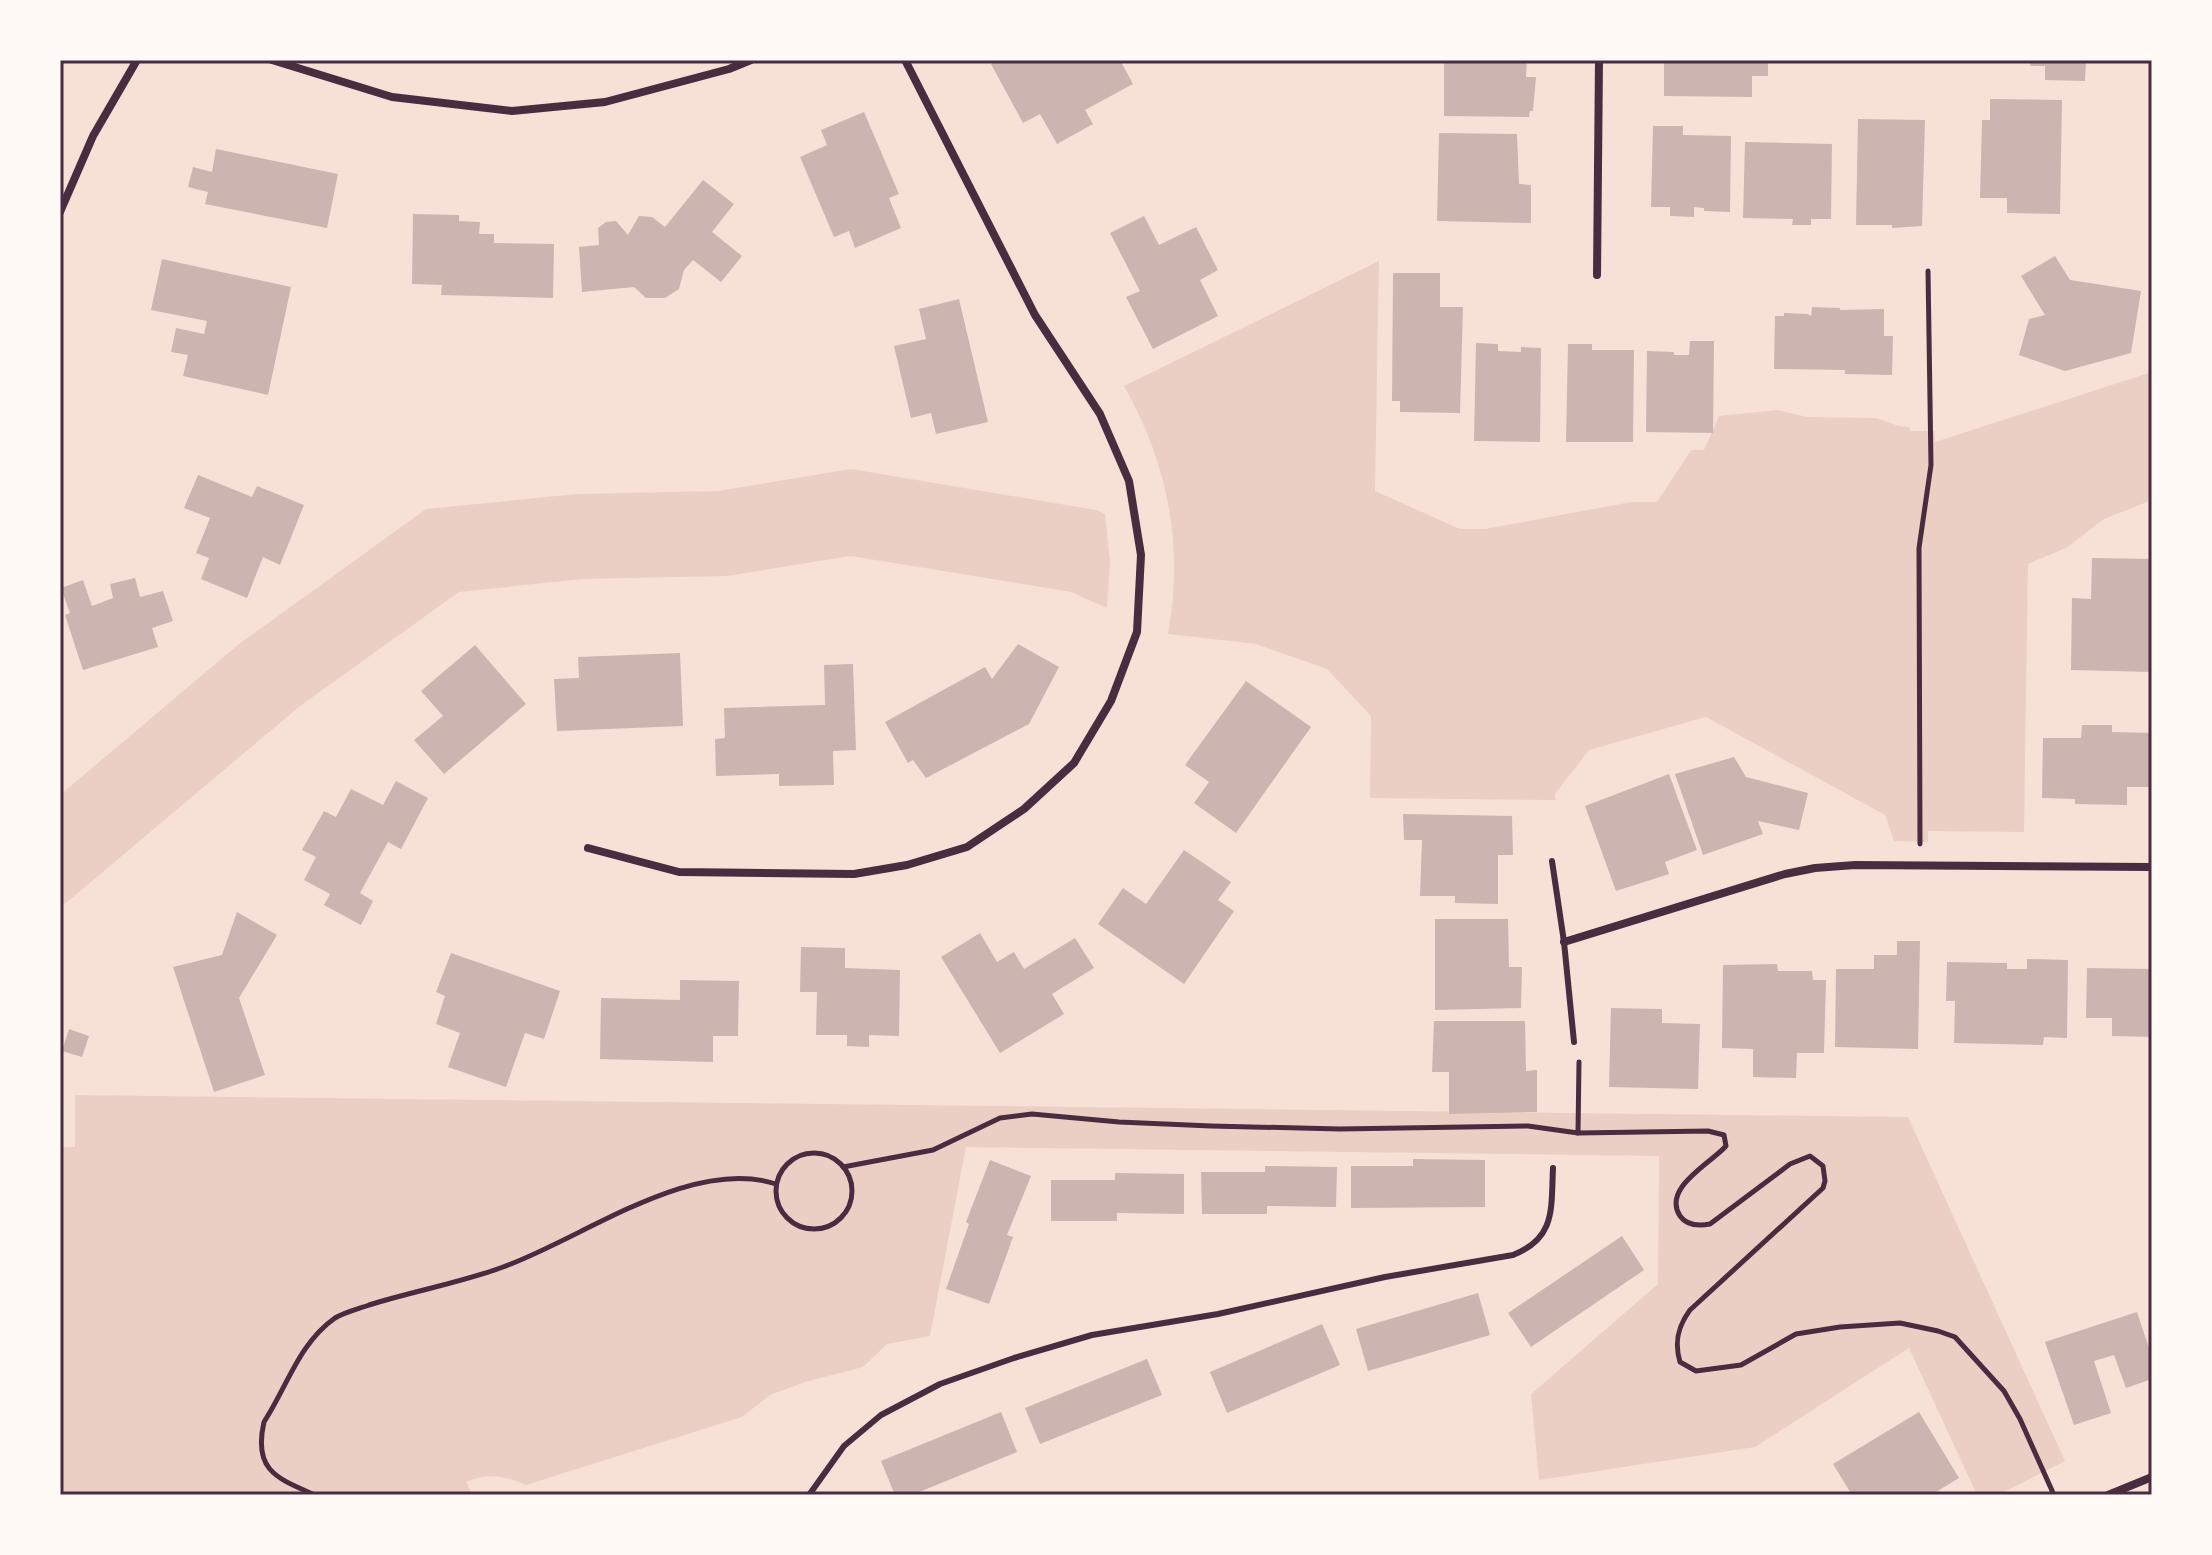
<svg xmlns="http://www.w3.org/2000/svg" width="2212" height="1555" viewBox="0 0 2212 1555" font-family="'Libre Baskerville',serif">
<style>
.green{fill:#ebcfc5}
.building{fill:#ccb4b1}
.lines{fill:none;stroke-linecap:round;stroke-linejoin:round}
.path{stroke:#4a2c40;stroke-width:5}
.service{stroke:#4a2c40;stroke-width:6}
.minor{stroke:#4a2c40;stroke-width:8}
.neatline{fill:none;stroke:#4a2c40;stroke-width:3}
</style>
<rect width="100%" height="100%" fill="#f7e1d7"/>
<g class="green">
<path d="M1379,261L1375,491L1460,529H1485L1631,502H1657L1691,450H1704L1719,416L1778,410L1807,417L1876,418L1899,426L1910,427V431H1935V442L2152,372V500L2104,519L2066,548L2028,564L2024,832L1928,831V842L1894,841L1885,815L1706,717L1589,750L1555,794L1556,800L1370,798L1371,716L1327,669L1256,644L1168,634C1184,546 1168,463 1124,386Z"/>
<polygon points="851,469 1096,510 1105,514 1110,562 1107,608 1071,592 851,556 727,576 583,579 459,592 300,706 60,908 60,795 239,644 426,509 577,494 718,491"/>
<path d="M75,1095L1908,1117L2065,1461L1998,1495H1977L1909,1348L1755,1447L1539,1480L1531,1394L1658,1284L1659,1156L966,1147L930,1336L887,1344L863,1367L805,1382L770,1395L742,1417L526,1485C505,1476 487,1472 466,1482L473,1495H60V1147H75Z"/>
</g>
<g class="building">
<polygon points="998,60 1120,60 1133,84 1085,110 1093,124 1057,144 1040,114 1023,123 991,64"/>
<polygon points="1444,60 1527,60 1526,77 1536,77 1533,111 1530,111 1529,117 1444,116"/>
<polygon points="1664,60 1768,60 1768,76 1752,76 1752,97 1664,96"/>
<polygon points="2031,60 2086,60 2085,81 2045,80 2045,66 2030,66"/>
<polygon points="1990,99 2062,100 2060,214 2007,213 2007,198 1980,198 1982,120 1990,120"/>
<polygon points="864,112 899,194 889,198 901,228 855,248 849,231 834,237 800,157 827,145 821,130"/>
<polygon points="1858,119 1925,120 1922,226 1892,228 1892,225 1856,225"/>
<polygon points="1653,126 1683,126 1683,135 1731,136 1730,212 1704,211 1704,208 1694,207 1694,217 1670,216 1670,207 1651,207"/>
<polygon points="1439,133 1517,134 1519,184 1531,185 1531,223 1437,221"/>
<polygon points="1745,142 1832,144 1831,219 1811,219 1811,225 1792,225 1793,219 1743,218"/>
<polygon points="216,149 338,174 327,228 205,204 208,192 188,187 193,167 212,172"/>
<polygon points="703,180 734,204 712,232 742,256 721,282 693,260 684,270 679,289 665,298 646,298 634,287 582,292 579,247 599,245 598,228 606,222 616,221 628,235 639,216 652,217 665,227"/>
<polygon points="413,214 459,215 459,221 480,222 479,234 494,234 494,243 554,244 553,298 441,295 442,285 412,284"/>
<polygon points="1144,216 1159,245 1196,227 1218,270 1200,280 1218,316 1153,349 1126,297 1140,291 1110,233"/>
<polygon points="2055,256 2070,280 2141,291 2131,353 2065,371 2019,355 2029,319 2045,315 2021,276"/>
<polygon points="162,259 291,287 268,395 183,376 188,355 171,352 176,328 204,334 207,321 151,310"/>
<polygon points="1393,273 1440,273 1440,307 1463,307 1460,413 1400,412 1400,401 1392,401"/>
<polygon points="959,299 988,422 936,434 931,413 911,418 894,346 926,339 919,309"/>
<polygon points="1812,307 1840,308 1840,310 1884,309 1884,336 1893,336 1892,375 1845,374 1845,370 1774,369 1775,316 1784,316 1784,313 1808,314 1811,316"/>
<polygon points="1690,341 1714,341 1713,433 1646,432 1647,351 1674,352 1674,355 1689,355"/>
<polygon points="1476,343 1498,344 1498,351 1521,352 1521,347 1541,348 1540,442 1474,441"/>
<polygon points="1568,344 1592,344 1592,350 1634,350 1633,442 1566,442"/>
<polygon points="198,475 252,497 257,486 304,505 280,565 263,557 247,598 201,579 209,558 196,553 210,518 184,508"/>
<polygon points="2092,558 2152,559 2152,672 2071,670 2072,598 2091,599"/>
<polygon points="135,578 140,597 163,591 173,621 152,628 158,647 83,670 65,615 70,613 61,588 83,580 92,606 113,598 110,584"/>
<polygon points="1018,644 1059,667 1029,724 926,778 913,760 908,763 885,722 985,667 992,679"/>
<polygon points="475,645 526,704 444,774 414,740 443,716 421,691"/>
<polygon points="680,653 683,726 557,731 554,679 579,678 578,657"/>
<polygon points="853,664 856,750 833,751 834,785 779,786 779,774 716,776 715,739 725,738 724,708 825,705 824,665"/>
<polygon points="1246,681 1311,727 1236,833 1194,803 1209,782 1185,765"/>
<polygon points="2082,725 2112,725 2112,732 2152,733 2152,787 2127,787 2127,805 2075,804 2075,799 2042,798 2043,738 2081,738"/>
<polygon points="1734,757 1746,777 1808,793 1799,830 1758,821 1763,834 1703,855 1675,774"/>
<polygon points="1669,774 1697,850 1665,862 1669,874 1616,891 1585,806"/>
<polygon points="396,781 428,798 401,849 388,842 360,893 373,901 361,925 324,905 330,894 304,880 316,857 302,850 324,811 336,817 351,789 383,805"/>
<polygon points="1403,814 1512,816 1513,855 1498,855 1498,904 1455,903 1455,896 1420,896 1422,840 1404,840"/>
<polygon points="1184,850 1231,882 1218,900 1234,911 1184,984 1098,924 1123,888 1146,904"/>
<polygon points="237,912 277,935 239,998 265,1075 214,1092 173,967 222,955"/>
<polygon points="1435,919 1508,919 1509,967 1522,967 1521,1008 1435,1010"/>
<polygon points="980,933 997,962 1014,952 1024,969 1075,938 1094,968 1052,994 1064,1014 1000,1053 941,957"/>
<polygon points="1897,941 1920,941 1918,1049 1835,1047 1836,969 1874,969 1874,955 1897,955"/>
<polygon points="801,947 845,948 845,968 900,970 899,1036 869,1035 869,1047 847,1046 847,1035 816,1035 817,992 800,992"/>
<polygon points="451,953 560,991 544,1039 525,1033 506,1087 448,1067 460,1033 436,1024 445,996 436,992"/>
<polygon points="2027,959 2068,960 2067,1038 2044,1037 2043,1045 1954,1043 1955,1001 1946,1001 1947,962 2007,963 2007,969 2027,969"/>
<polygon points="1777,964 1778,971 1812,971 1813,980 1826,980 1824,1053 1797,1053 1796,1078 1753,1077 1753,1049 1722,1048 1723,965"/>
<polygon points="2087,968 2152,969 2152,1037 2112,1036 2112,1018 2086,1018"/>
<polygon points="680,980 739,981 738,1036 713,1036 713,1062 600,1059 601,998 680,1000"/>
<polygon points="1611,1008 1662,1009 1662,1023 1700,1024 1698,1089 1609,1087"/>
<polygon points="1434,1021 1525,1021 1526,1071 1537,1070 1537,1112 1449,1114 1449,1072 1432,1072"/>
<polygon points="69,1029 89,1036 82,1057 62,1051"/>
<polygon points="1413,1159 1485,1160 1485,1207 1351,1208 1351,1166 1413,1166"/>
<polygon points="990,1160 1031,1176 1007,1235 1013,1237 989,1304 946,1289 969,1224 966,1222"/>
<polygon points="1265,1166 1337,1167 1336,1207 1267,1206 1267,1214 1202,1214 1201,1172 1265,1172"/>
<polygon points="1115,1173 1184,1174 1184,1214 1117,1213 1117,1221 1051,1221 1051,1180 1115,1180"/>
<polygon points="1622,1236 1644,1270 1531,1347 1508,1313"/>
<polygon points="1478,1293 1490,1335 1368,1371 1356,1329"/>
<polygon points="2137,1312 2152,1357 2152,1379 2126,1388 2114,1355 2094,1361 2111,1413 2074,1425 2045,1342"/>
<polygon points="1322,1324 1340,1365 1227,1413 1210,1372"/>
<polygon points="1147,1359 1162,1395 1040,1444 1025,1408"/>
<polygon points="1001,1412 1017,1452 912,1495 895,1495 881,1461"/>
<polygon points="1919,1412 1959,1478 1931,1495 1852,1495 1833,1464"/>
</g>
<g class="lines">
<g class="path">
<polyline points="1920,844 1919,548 1931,465 1928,271"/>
<polyline points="1578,1133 1579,1062"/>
<circle cx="814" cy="1191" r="38"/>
<path d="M843,1167L933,1150L1000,1118L1032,1114L1119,1122L1211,1126L1340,1129L1528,1126L1578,1133L1708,1131L1724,1135L1726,1146C1710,1164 1662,1188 1680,1216C1687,1226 1699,1226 1710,1224L1790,1164L1810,1156L1823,1166L1825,1181L1823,1188L1690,1310C1678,1326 1674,1342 1680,1362L1696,1371L1741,1365L1796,1334L1840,1327L1900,1323L1938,1331L1955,1337L2004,1391L2020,1419L2054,1495"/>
<path d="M315,1495C276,1478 253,1470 264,1422C287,1387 299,1343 335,1318C345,1312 358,1309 369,1305C413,1291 460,1283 503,1267C582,1239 691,1156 776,1184"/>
</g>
<g class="service">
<polyline points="1552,861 1564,942 1574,1042"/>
<path d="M809,1495L844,1446L881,1415L940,1384L1014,1358L1092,1335L1218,1314L1385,1277L1513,1255C1556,1238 1551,1209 1553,1168"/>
</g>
<g class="minor">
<polyline points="272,60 392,97 512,111 605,102 729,69 751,60"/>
<polyline points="60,212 93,136 137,60"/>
<polyline points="1597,275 1599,60"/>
<polyline points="588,848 679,872 854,874 907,865 967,847 1024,809 1074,763 1111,701 1137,632 1141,555 1129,481 1100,414 1035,315 905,60"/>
<polyline points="1564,942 1785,874 1815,868 1855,865 2152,867"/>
<polyline points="2108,1495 2152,1477"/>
</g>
</g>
<rect width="2212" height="1555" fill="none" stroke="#fffaf5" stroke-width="124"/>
<rect x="62" y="62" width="2088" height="1431" class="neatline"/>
</svg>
